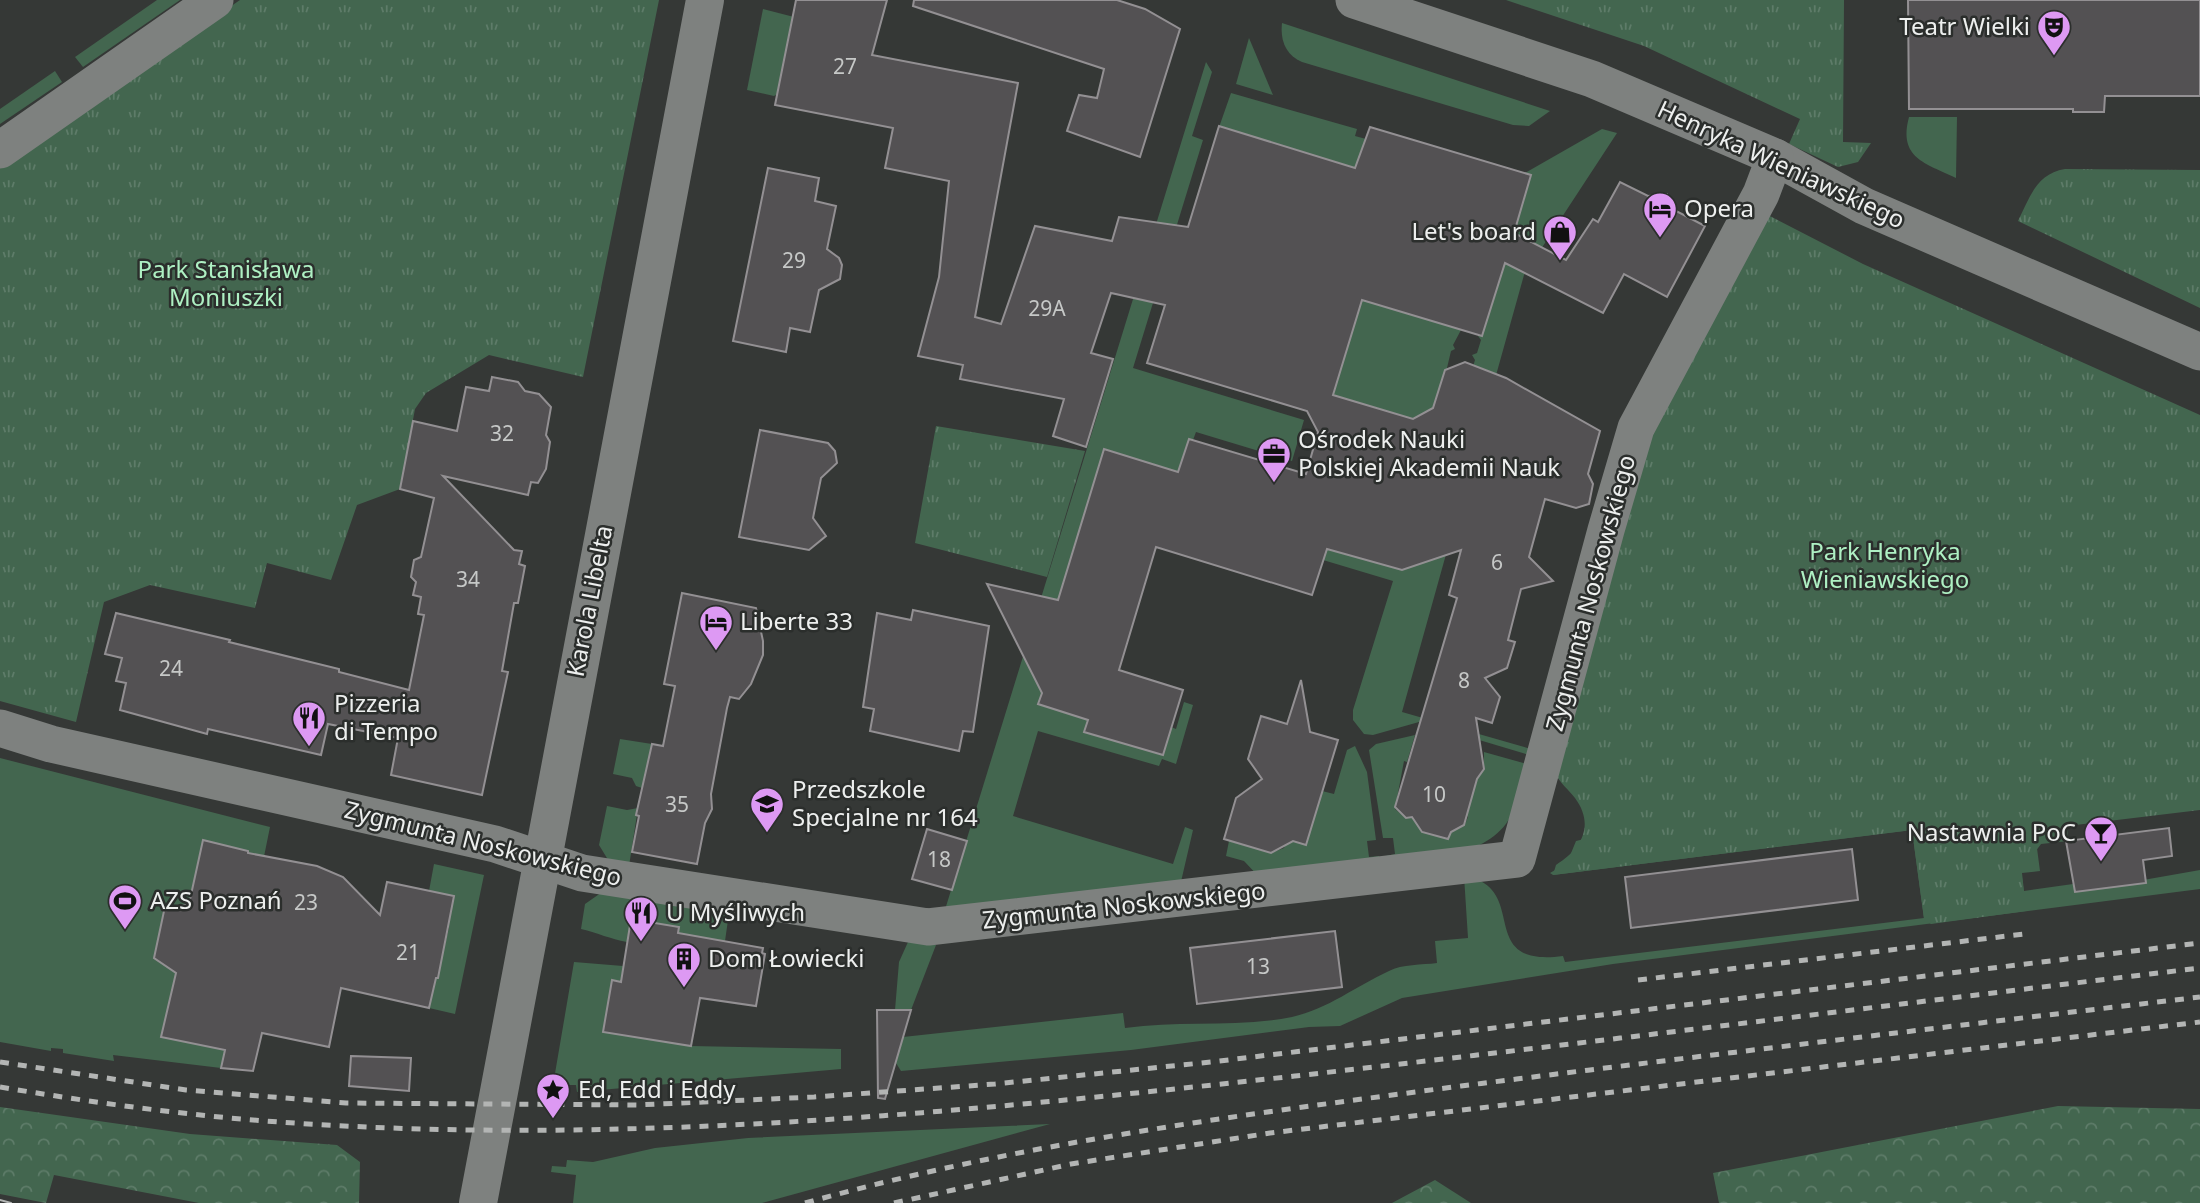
<svg xmlns="http://www.w3.org/2000/svg" width="2200" height="1203" viewBox="0 0 2200 1203" font-family="'Noto Sans',sans-serif">
<style>
.green{fill:#43664f}
.forest{fill:url(#forest-crowns)}
.park{fill:url(#park-tufts)}
.building{fill:#535153;stroke:#939093;stroke-width:2}
.lines{fill:none;stroke-linecap:round;stroke-linejoin:round}
.street{stroke:#7e817f;stroke-width:37}
.secondary{stroke:#7e817f;stroke-width:38}
.tram{stroke:#b3b5b4;stroke-width:2}
.rail{stroke:#b3b5b4;stroke-width:5;stroke-dasharray:9 9;stroke-linecap:butt}
.labels{text-anchor:middle;stroke-width:5;stroke-linejoin:round;paint-order:stroke}
.number-label{font-size:21px;fill:#c6c8c7}
.poi-label{font-size:24px;fill:#edefee;stroke:#2b2e2c;text-anchor:start}
.street-label{font-size:24px;fill:#edefee;stroke:#2b2e2c}
.park-label{font-size:24px;fill:#aef0c3;stroke:#2b2e2c}
</style>
<defs>
<pattern id="forest-crowns" width="20" height="18" patternUnits="userSpaceOnUse" patternTransform="scale(1.75)"><rect width="20" height="18" fill="#43664f"/><path d="M2 6a3 3 0 1 1 6 0M12 15a3 3 0 1 1 6 0" fill="none" stroke="#5e7c69"/></pattern>
<pattern id="park-tufts" width="24" height="20" patternUnits="userSpaceOnUse" patternTransform="scale(1.75)"><rect width="24" height="20" fill="#43664f"/><path d="M3 7l-1-3M5 7V3M7 7l1-3M15 17l-1-3M17 17v-4M19 17l1-3" fill="none" stroke="#5e7c69"/></pattern>
</defs>
<rect width="100%" height="100%" fill="#353836"/>
<g class="green">
<polygon points="157,0 180,0 83,67 75,57"/>
<polygon points="763,9 794,17 779,93 774,96 747,90"/>
<path d="M1282,23L1550,111L1529,126L1513,125L1302,62C1286,55 1280,41 1282,23Z"/>
<polygon points="1249,38 1273,95 1236,84"/>
<polygon points="1206,62 1212,72 1192,136 1203,140 1133,368 1304,420 1292,461 1196,432 1193,440 1187,444 1178,472 1112,452 1035,680 1043,689 1038,704 1092,705 1085,731 1163,755 1171,727 1176,729 1184,702 1193,705 1176,764 1162,759 1159,766 1038,731 1013,816 1173,864 1185,827 1193,830 1180,886 944,913"/>
<polygon points="55,71 62,82 0,124 0,109"/>
<polygon points="1231,93 1357,129 1355,136 1366,139 1355,171 1354,167 1336,166 1335,162 1321,158 1317,160 1316,156 1302,151 1298,154 1217,133"/>
<path d="M1909,117H1957L1956,178C1925,163 1898,158 1909,117Z"/>
<polygon points="1602,129 1617,133 1524,275 1402,712 1531,749 1529,755 1419,722 1373,735 1364,734 1353,720 1353,710 1393,581 1323,560 1328,545 1363,559 1367,557 1402,570 1411,567 1475,360 1472,355 1477,353 1481,340 1478,336 1529,182 1525,173"/>
<polygon points="1359,298 1439,320 1442,324 1455,328 1459,326 1461,330 1453,345 1455,349 1451,351 1438,406 1409,421 1375,407 1370,409 1368,405 1351,403 1337,396 1332,397 1331,390 1342,356 1346,354 1347,337 1351,335 1355,322 1353,318 1361,303"/>
<path d="M1415,735L1407,762L1404,761L1395,809L1406,818L1421,817L1419,827L1422,832L1445,838L1453,827L1465,824L1468,817L1464,812L1477,779L1484,769V752L1527,764C1523,779 1520,798 1513,812C1491,859 1431,856 1387,862L1386,856L1395,854L1393,838H1383L1369,750L1376,744Z"/>
<polygon points="620,739 652,744 642,788 636,786 632,778 613,774"/>
<polygon points="1355,746 1367,772 1376,840 1367,841 1369,857 1379,856 1380,862 1260,878 1244,861 1226,856 1229,841 1271,853 1284,848 1287,840 1306,845 1322,791 1334,794 1347,750"/>
<polygon points="0,758 270,827 221,1068 113,1055 114,1061 63,1053 63,1049 51,1048 51,1051 0,1042"/>
<path d="M2030,795L2040,871L2022,873L2024,891L2073,884L2075,892L2200,870V889L1613,964L1402,998L1340,1026L1309,1027L1131,1050L901,1071L896,1063L903,1037L1123,1013L1125,1028C1180,1020 1237,1028 1292,1017C1328,1009 1356,986 1389,971C1402,964 1422,965 1437,963L1435,941L1468,938L1464,876C1532,887 1473,968 1563,956L1565,962L1924,918L1912,830L1553,875L1550,873L1567,863L1576,841L1630,828Z"/>
<polygon points="607,806 627,810 638,808 629,866 610,863 599,845"/>
<polygon points="434,864 484,875 455,1014 429,1008 449,928 429,891"/>
<path d="M605,890L724,912L728,920L725,941L678,933L679,927L631,919L627,942C610,939 598,933 581,929L585,904Z"/>
<polygon points="908,942 936,945 911,1010 895,1010 899,962"/>
<polygon points="574,962 623,966 621,982 612,981 604,1032 691,1046 841,1049 841,1069 577,1092 576,1085 559,1085 559,1091 552,1091"/>
<polygon points="1050,1124 762,1203 573,1203 576,1175 551,1172 552,1166 566,1167 567,1160 593,1162 655,1148 748,1138"/>
</g>
<g class="forest">
<polygon points="2058,1106 2200,1109 2200,1203 1719,1203 1713,1173"/>
<polygon points="0,1107 190,1134 337,1145 360,1162 359,1203 199,1203 54,1175 46,1203 0,1194"/>
<polygon points="1435,1180 1471,1203 1392,1203"/>
</g>
<g class="park">
<polygon points="240,0 659,0 583,377 489,355 426,393 415,409 400,489 357,505 331,580 267,563 255,608 150,585 104,602 76,722 0,701 0,166"/>
<polygon points="1506,0 1844,0 1843,142 1871,143 1858,162 1838,167 1789,144 1800,119 1644,46"/>
<path d="M2065,169L2200,170V308L2018,221C2030,197 2036,174 2065,169Z"/>
<path d="M1762,212L1863,264L2200,415V810L2067,826L2068,841L2041,844L2032,856L2020,860L2026,911L1931,924L1924,919L1912,830L1553,875L1556,865C1582,849 1595,825 1575,798C1568,789 1560,783 1555,773L1644,435Z"/>
<polygon points="936,426 1085,451 1047,577 915,543"/>
</g>
<g class="building">
<polygon points="796,0 887,0 872,55 1018,83 975,317 1001,324 1035,226 1112,241 1119,217 1188,227 1219,126 1355,168 1370,127 1531,175 1514,233 1566,260 1593,219 1598,222 1620,182 1648,196 1667,194 1676,211 1705,226 1667,297 1624,274 1603,313 1505,263 1482,336 1362,300 1333,395 1413,419 1433,408 1445,370 1465,362 1506,378 1600,431 1588,474 1593,484 1589,504 1576,508 1545,499 1529,557 1553,581 1521,589 1508,640 1515,642 1507,668 1485,678 1500,697 1492,723 1476,718 1484,769 1477,779 1464,825 1451,832 1448,839 1422,832 1412,817 1406,818 1395,807 1457,598 1449,595 1461,550 1402,570 1327,549 1312,595 1156,547 1119,670 1183,690 1163,755 1084,732 1088,720 1038,704 1042,693 987,584 1058,600 1104,449 1178,472 1189,439 1306,474 1318,432 1307,411 1147,363 1165,305 1111,293 1091,353 1113,359 1086,447 1053,436 1064,399 960,379 963,365 918,356 939,277 949,181 885,168 893,128 775,105"/>
<polygon points="914,0 1117,0 1145,9 1180,29 1140,157 1067,131 1079,95 1097,98 1104,69 913,6"/>
<polygon points="1908,0 2200,0 2200,96 2105,96 2104,112 2073,112 2073,109 1909,109"/>
<polygon points="768,168 819,178 815,201 836,206 827,249 839,258 842,265 840,279 819,290 810,332 790,328 786,352 733,341"/>
<polygon points="492,377 518,382 525,391 539,394 551,407 546,435 550,442 546,469 538,483 531,482 528,495 443,476 514,550 522,551 519,564 525,566 518,603 514,603 502,671 508,672 482,795 391,775 398,738 328,724 321,755 208,729 207,734 120,710 126,683 116,681 122,658 105,654 116,613 230,640 229,642 339,669 339,672 409,690 424,615 418,614 421,597 413,595 416,582 411,577 414,560 421,557 434,498 400,489 413,421 457,431 466,387 489,391"/>
<polygon points="760,430 828,443 835,451 837,463 821,478 813,518 826,536 809,550 739,537"/>
<polygon points="682,593 756,608 763,641 763,655 751,684 739,699 730,697 727,708 711,794 712,809 705,823 697,864 632,852 639,816 636,815 652,744 663,746 675,686 664,684"/>
<polygon points="913,610 989,626 973,732 963,731 959,751 870,731 874,709 863,707 877,613 911,620"/>
<polygon points="1301,680 1310,732 1338,740 1306,845 1293,841 1271,853 1224,839 1236,798 1262,779 1248,759 1261,716 1287,724"/>
<polygon points="2169,828 2172,856 2143,860 2146,883 2075,892 2066,841"/>
<polygon points="927,829 967,841 952,890 912,879"/>
<polygon points="203,840 248,851 248,853 317,866 343,877 380,915 387,882 454,896 438,978 436,978 429,1008 341,988 329,1047 262,1033 253,1071 221,1068 225,1050 161,1037 176,973 154,958 164,911 189,904"/>
<polygon points="1852,849 1858,900 1631,928 1625,877"/>
<polygon points="631,919 679,927 678,933 763,948 762,953 765,954 756,1006 700,998 691,1046 603,1032 612,980 621,982"/>
<polygon points="1335,931 1342,987 1197,1004 1190,948"/>
<polygon points="877,1010 911,1010 885,1099 878,1098"/>
<polygon points="351,1056 411,1058 409,1091 349,1086"/>
</g>
<g class="lines">
<g class="street">
<polyline points="1354,0 1592,79 1775,157 1864,206 2200,352"/>
<polyline points="0,150 215,0"/>
<polyline points="0,728 51,744 495,844 582,873 928,927 1517,859 1606,530 1636,428 1761,194 1775,157"/>
</g>
<polyline class="secondary" points="478,1203 705,0"/>
<polyline class="tram" points="0,1200 11,1203"/>
<g class="rail">
<polyline points="1638,980 2024,934"/>
<polyline points="0,1062 186,1090 346,1103 637,1105 814,1097 995,1084 1211,1062 2200,943"/>
<path d="M0,1087C84,1101 168,1113 253,1120C600,1148 950,1114 1295,1076C1597,1042 1898,1004 2200,968"/>
<path d="M805,1203C1020,1143 1240,1115 1461,1086C1707,1055 1954,1026 2200,997"/>
<polyline points="894,1203 1071,1164 1270,1133 2200,1022"/>
</g>
</g>
<defs>
<g id="theatre-pin" transform="scale(1.75)"><path d="M0 17L-7.5 6A9.5 9.5 0 1 1 7.5 6Z" fill="#dd99f3" stroke="#2b2e2c"/><path d="M-5-5.5Q0-4 5-5.5V0Q5 5 0 6Q-5 5-5 0ZM-3.3-2.5H-1v1.5H-3.3ZM1-2.5H3.3v1.5H1ZM-2.8 1Q0 5.5 2.8 1Z" fill="#111"/></g>
<g id="hotel-pin" transform="scale(1.75)"><path d="M0 17L-7.5 6A9.5 9.5 0 1 1 7.5 6Z" fill="#dd99f3" stroke="#2b2e2c"/><path d="M-6-4.5h1.5V1H6V5H4.5V3h-9V5H-6ZM-4 0a1.8 1.8 0 1 1 3.6 0ZM.5 0V-2.5h3Q6-2.5 6 0Z" fill="#111"/></g>
<g id="shop-pin" transform="scale(1.75)"><path d="M0 17L-7.5 6A9.5 9.5 0 1 1 7.5 6Z" fill="#dd99f3" stroke="#2b2e2c"/><path d="M-5-2.5h2.3a2.7 3.5 0 0 1 5.4 0H5L5.5 6h-11ZM-1.5-2.5h3a1.5 2.3 0 0 0-3 0Z" fill="#111"/></g>
<g id="office-pin" transform="scale(1.75)"><path d="M0 17L-7.5 6A9.5 9.5 0 1 1 7.5 6Z" fill="#dd99f3" stroke="#2b2e2c"/><path d="M-6-3h4V-5.5h4V-3h4V5H-6ZM-1-4.5V-3h2v-1.5ZM-6 0V1H6V0Z" fill="#111"/></g>
<g id="restaurant-pin" transform="scale(1.75)"><path d="M0 17L-7.5 6A9.5 9.5 0 1 1 7.5 6Z" fill="#dd99f3" stroke="#2b2e2c"/><path d="M-5-6h1v4h1v-4h1v4h1v-4h1v5L-1.5 .5V6h-2V.5L-5-1ZM5-6V6H3V1.5H1.5Q1.5-4 5-6Z" fill="#111"/></g>
<g id="school-pin" transform="scale(1.75)"><path d="M0 17L-7.5 6A9.5 9.5 0 1 1 7.5 6Z" fill="#dd99f3" stroke="#2b2e2c"/><path d="M0-5L7-2L0 1L-7-2ZM-4 1L0 2.5L4 1V4Q0 6-4 4Z" fill="#111"/></g>
<g id="bar-pin" transform="scale(1.75)"><path d="M0 17L-7.5 6A9.5 9.5 0 1 1 7.5 6Z" fill="#dd99f3" stroke="#2b2e2c"/><path d="M-6-5H6L.8 .8V4.5H3.5V6h-7V4.5H-.8V.8Z" fill="#111"/></g>
<g id="stadium-pin" transform="scale(1.75)"><path d="M0 17L-7.5 6A9.5 9.5 0 1 1 7.5 6Z" fill="#dd99f3" stroke="#2b2e2c"/><path d="M0-5a6.5 5 0 1 0 0 10a6.5 5 0 1 0 0-10ZM-3.5-1.8h7v3.6h-7Z" fill="#111"/></g>
<g id="building-pin" transform="scale(1.75)"><path d="M0 17L-7.5 6A9.5 9.5 0 1 1 7.5 6Z" fill="#dd99f3" stroke="#2b2e2c"/><path d="M-4-6H4V6H1V3H-1V6H-4ZM-2.5-4.3h1.7v1.8h-1.7ZM.8-4.3h1.7v1.8H.8ZM-2.5-1h1.7V.8h-1.7ZM.8-1h1.7V.8H.8Z" fill="#111"/></g>
<g id="sight-pin" transform="scale(1.75)"><path d="M0 17L-7.5 6A9.5 9.5 0 1 1 7.5 6Z" fill="#dd99f3" stroke="#2b2e2c"/><path d="M0-6L1.8-2.2L6-1.7L2.9 1.2L3.7 5.4L0 3.3L-3.7 5.4L-2.9 1.2L-6-1.7L-1.8-2.2Z" fill="#111"/></g>
</defs>
<g fill-rule="evenodd">
<use href="#theatre-pin" x="2054" y="27"/>
<use href="#hotel-pin" x="1660" y="209"/>
<use href="#shop-pin" x="1560" y="232"/>
<use href="#office-pin" x="1274" y="454"/>
<use href="#hotel-pin" x="716" y="622"/>
<use href="#restaurant-pin" x="309" y="718"/>
<use href="#school-pin" x="767" y="804"/>
<use href="#bar-pin" x="2101" y="833"/>
<use href="#stadium-pin" x="125" y="901"/>
<use href="#restaurant-pin" x="641" y="913"/>
<use href="#building-pin" x="684" y="959"/>
<use href="#sight-pin" x="553" y="1090"/>
</g>
<g class="labels">
<g class="number-label">
<text x="845" y="74">27</text>
<text x="794" y="268">29</text>
<text x="1047" y="316">29A</text>
<text x="502" y="441">32</text>
<text x="1497" y="570">6</text>
<text x="468" y="587">34</text>
<text x="171" y="676">24</text>
<text x="1464" y="688">8</text>
<text x="1434" y="802">10</text>
<text x="677" y="812">35</text>
<text x="939" y="867">18</text>
<text x="306" y="910">23</text>
<text x="408" y="960">21</text>
<text x="1258" y="974">13</text>
</g>
<g class="poi-label">
<text x="2030" y="35" text-anchor="end">Teatr Wielki</text>
<text x="1684" y="217">Opera</text>
<text x="1536" y="240" text-anchor="end">Let's board</text>
<text x="1298" y="448">Ośrodek Nauki<tspan x="1298" dy="28">Polskiej Akademii Nauk</tspan></text>
<text x="740" y="630">Liberte 33</text>
<text x="334" y="712">Pizzeria<tspan x="334" dy="28">di Tempo</tspan></text>
<text x="792" y="798">Przedszkole<tspan x="792" dy="28">Specjalne nr 164</tspan></text>
<text x="2076" y="841" text-anchor="end">Nastawnia PoC</text>
<text x="150" y="909">AZS Poznań</text>
<text x="666" y="921">U Myśliwych</text>
<text x="708" y="967">Dom Łowiecki</text>
<text x="578" y="1098">Ed, Edd i Eddy</text>
</g>
<g class="street-label">
<text transform="translate(1781 165) rotate(25)" y="8">Henryka Wieniawskiego</text>
<text transform="translate(1591 593) rotate(-75)" y="8">Zygmunta Noskowskiego</text>
<text transform="translate(590 601) rotate(-79)" y="8">Karola Libelta</text>
<text transform="translate(483 844) rotate(14)" y="8">Zygmunta Noskowskiego</text>
<text transform="translate(1124 906) rotate(-6)" y="8">Zygmunta Noskowskiego</text>
</g>
<g class="park-label">
<text x="226" y="278">Park Stanisława<tspan x="226" dy="28">Moniuszki</tspan></text>
<text x="1885" y="560">Park Henryka<tspan x="1885" dy="28">Wieniawskiego</tspan></text>
</g>
</g>
</svg>
